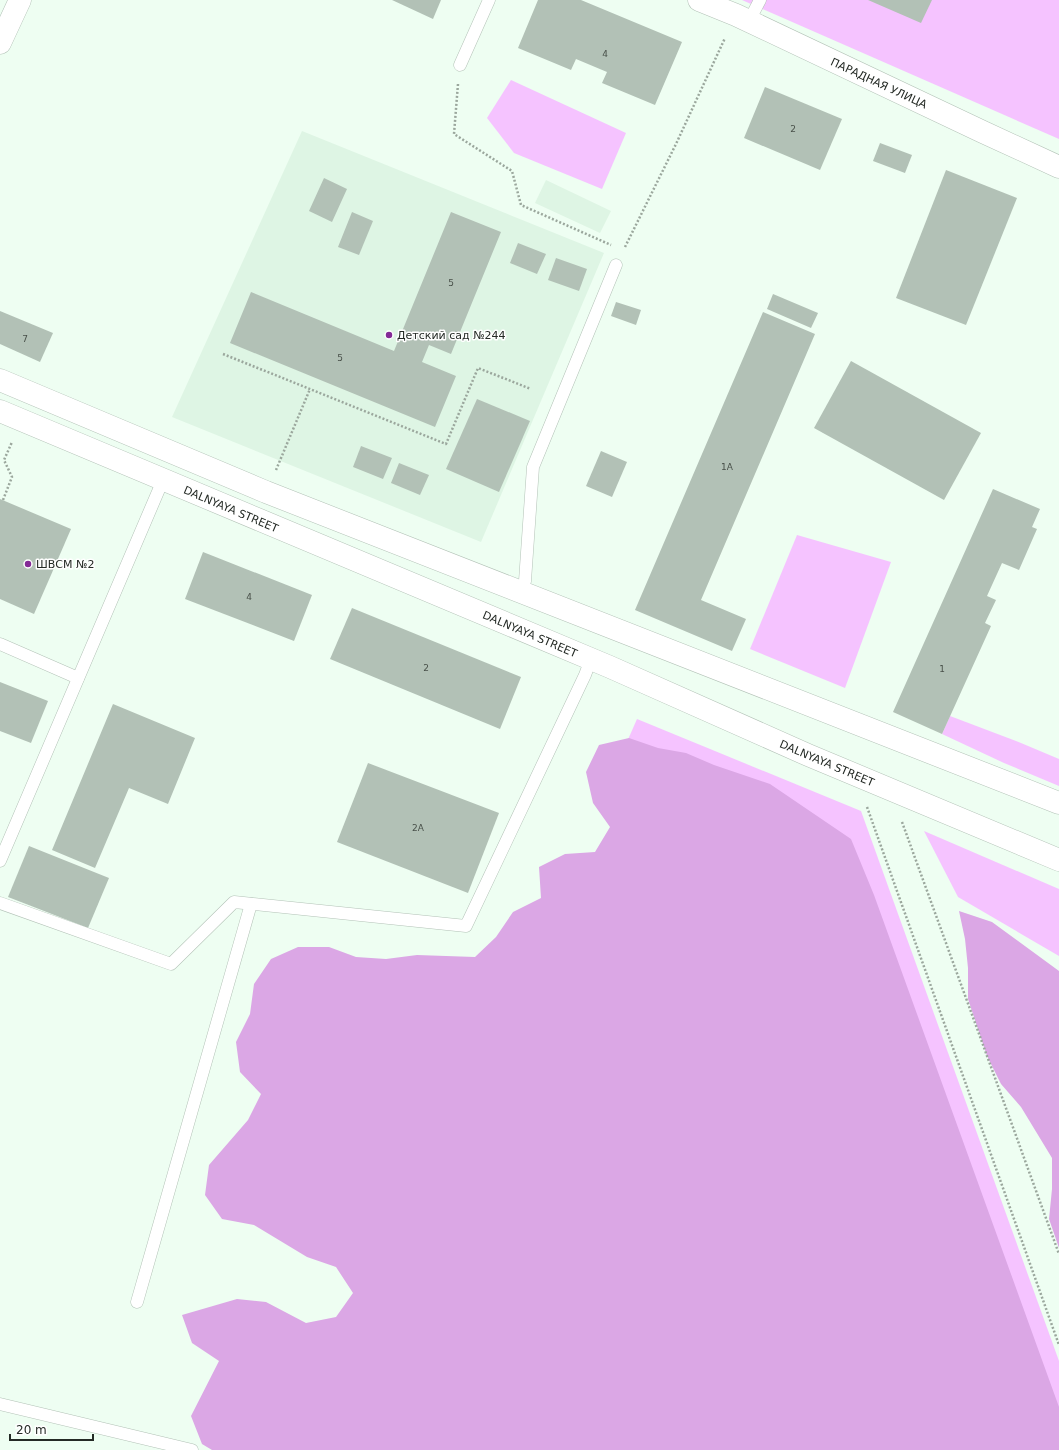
<svg xmlns="http://www.w3.org/2000/svg" width="1059" height="1450" viewBox="0 0 1059 1450" font-family="'DejaVu Sans',sans-serif">
<style>
.built{fill:#def5e4}
.green{fill:#f5c3ff}
.forest{fill:#dba7e5}
.building{fill:#b2c1b6}
.lines{fill:none;stroke-linecap:round;stroke-linejoin:round}
.lane-casing{stroke:#b3c2b7;stroke-width:13}
.street-casing{stroke:#b3c2b7;stroke-width:23}
.secondary-casing{stroke:#b3c2b7;stroke-width:23}
.path{stroke:#9ba79d;stroke-width:2.5;stroke-dasharray:2 2;stroke-linecap:butt}
.lane{stroke:#fff;stroke-width:12}
.street{stroke:#fff;stroke-width:22}
.secondary{stroke:#fff;stroke-width:22}
.poi-dot{fill:#842996;stroke:#fff;stroke-width:1.5}
.labels{text-anchor:middle;stroke-width:3;stroke-linejoin:round;paint-order:stroke}
.number-label{font-size:9px;fill:#485049}
.street-label{font-size:11px;fill:#242a25;stroke:#fff}
.poi-label{font-size:11px;fill:#242a25;stroke:#fff;text-anchor:start}
</style>
<rect width="100%" height="100%" fill="#eefef2"/>
<g class="built">
<polygon points="302,131 604,253 481,542 172,417"/>
<polygon points="546,180 611,211 600,233 535,203"/>
</g>
<g class="green">
<polygon points="742,0 1059,0 1059,139"/>
<polygon points="511,80 626,133 602,189 514,153 487,118"/>
<polygon points="797,535 891,562 845,688 750,649"/>
<polygon points="950,716 1021,743 1059,759 1059,786 1004,763 942,734"/>
<polygon points="637,719 861,811 1059,1361 1059,1450 608,785"/>
<polygon points="924,831 1059,889 1059,956 958,897"/>
</g>
<g class="forest">
<polygon points="629,738 658,748 686,753 714,765 770,784 851,839 874,895 1059,1407 1059,1450 212,1450 202,1444 191,1416 219,1361 192,1343 182,1315 237,1299 266,1302 306,1323 336,1317 353,1293 336,1267 307,1257 254,1225 222,1219 205,1195 209,1165 248,1120 261,1094 240,1072 236,1042 250,1014 254,984 271,959 298,947 329,947 356,957 386,959 417,955 475,957 496,937 513,912 541,898 539,867 565,854 595,852 610,827 593,803 586,772 599,745"/>
<polygon points="959,911 992,922 1059,971 1059,1248 1049,1219 1052,1189 1052,1158 1021,1107 1001,1084 987,1056 968,999 968,968 965,939"/>
</g>
<g class="building">
<polygon points="392,0 441,0 433,19"/>
<polygon points="538,0 581,0 682,42 655,105 602,83 607,72 576,59 571,70 518,48"/>
<polygon points="868,0 932,0 921,23"/>
<polygon points="765,87 842,119 820,170 744,138"/>
<polygon points="880,143 912,155 905,173 873,161"/>
<polygon points="946,170 1017,198 966,325 896,298"/>
<polygon points="324,178 347,189 332,222 309,211"/>
<polygon points="352,212 373,221 359,255 338,247"/>
<polygon points="451,212 501,232 451,354 429,345 422,362 456,376 435,427 230,343 251,292 394,351"/>
<polygon points="518,243 546,254 537,274 510,263"/>
<polygon points="556,258 587,269 579,291 548,280"/>
<polygon points="773,294 818,313 811,328 767,309"/>
<polygon points="616,302 641,310 636,325 611,316"/>
<polygon points="0,311 53,333 40,362 0,344"/>
<polygon points="763,312 815,334 701,600 746,619 732,651 635,610"/>
<polygon points="851,361 981,433 944,500 814,428"/>
<polygon points="477,399 530,421 499,492 446,469"/>
<polygon points="361,446 392,458 383,479 353,467"/>
<polygon points="601,451 627,462 612,497 586,486"/>
<polygon points="399,463 429,475 420,495 391,483"/>
<polygon points="993,489 1040,509 1032,527 1037,529 1019,570 1002,563 987,596 996,600 985,623 991,626 942,734 893,712"/>
<polygon points="0,499 71,529 34,614 0,599"/>
<polygon points="203,552 312,595 294,641 185,599"/>
<polygon points="352,608 521,677 500,729 330,659"/>
<polygon points="0,682 48,701 31,743 0,731"/>
<polygon points="113,704 195,738 168,804 129,788 95,868 52,850"/>
<polygon points="368,763 499,813 468,893 337,842"/>
<polygon points="29,846 109,878 88,928 8,897"/>
</g>
<g class="lines">
<g class="lane-casing">
<g id="lane">
<polyline points="749,21 760,0"/>
<polyline points="460,65 489,0"/>
<polyline points="520,593 525,581 533,467 616,265"/>
<polyline points="0,644 78,678"/>
<polyline points="0,861 163,480"/>
<polyline points="0,903 171,964 234,902 466,926 585,675 591,659"/>
<polyline points="137,1302 251,904"/>
<polyline points="0,1404 192,1450"/>
</g>
</g>
<g class="street-casing">
<g id="street">
<polyline points="699,0 736,15 983,132 1059,167"/>
<polyline points="0,43 20,0"/>
</g>
</g>
<g class="secondary-casing">
<g id="secondary">
<polyline points="0,380 266,492 1059,803"/>
<polyline points="0,411 610,667 808,755 1059,860"/>
</g>
</g>
<g class="path">
<polyline points="458,84 454,134 512,171 521,205 611,245"/>
<polyline points="625,247 676,144 725,38"/>
<polyline points="223,354 446,444 478,368 531,389"/>
<polyline points="276,470 310,389"/>
<polyline points="3,500 12,477 4,460 12,442"/>
<polyline points="867,807 1059,1345"/>
<polyline points="902,822 1059,1254"/>
</g>
<use href="#lane" class="lane"/>
<use href="#street" class="street"/>
<use href="#secondary" class="secondary"/>
</g>
<g class="poi-dot">
<circle cx="389" cy="335" r="4"/>
<circle cx="28" cy="564" r="4"/>
</g>
<g class="labels">
<g class="number-label">
<text x="605" y="57">4</text>
<text x="793" y="132">2</text>
<text x="451" y="286">5</text>
<text x="25" y="342">7</text>
<text x="340" y="361">5</text>
<text x="727" y="470">1А</text>
<text x="249" y="600">4</text>
<text x="426" y="671">2</text>
<text x="942" y="672">1</text>
<text x="418" y="831">2А</text>
</g>
<g class="street-label">
<text transform="translate(879 83) rotate(25)" y="4">ПАРАДНАЯ УЛИЦА</text>
<text transform="translate(231 509) rotate(23)" y="4">DALNYAYA STREET</text>
<text transform="translate(530 634) rotate(23)" y="4">DALNYAYA STREET</text>
<text transform="translate(827 763) rotate(23)" y="4">DALNYAYA STREET</text>
</g>
<g class="poi-label">
<text x="397" y="339">Детский сад №244</text>
<text x="36" y="568">ШВСМ №2</text>
</g>
</g>
<path d="M10 1434v6h83v-6" fill="none" stroke="#242a25" stroke-width="2"/>
<text x="16" y="1434" font-size="12" fill="#242a25" stroke="#ffffff" stroke-width="3" paint-order="stroke">20 m</text>
</svg>
